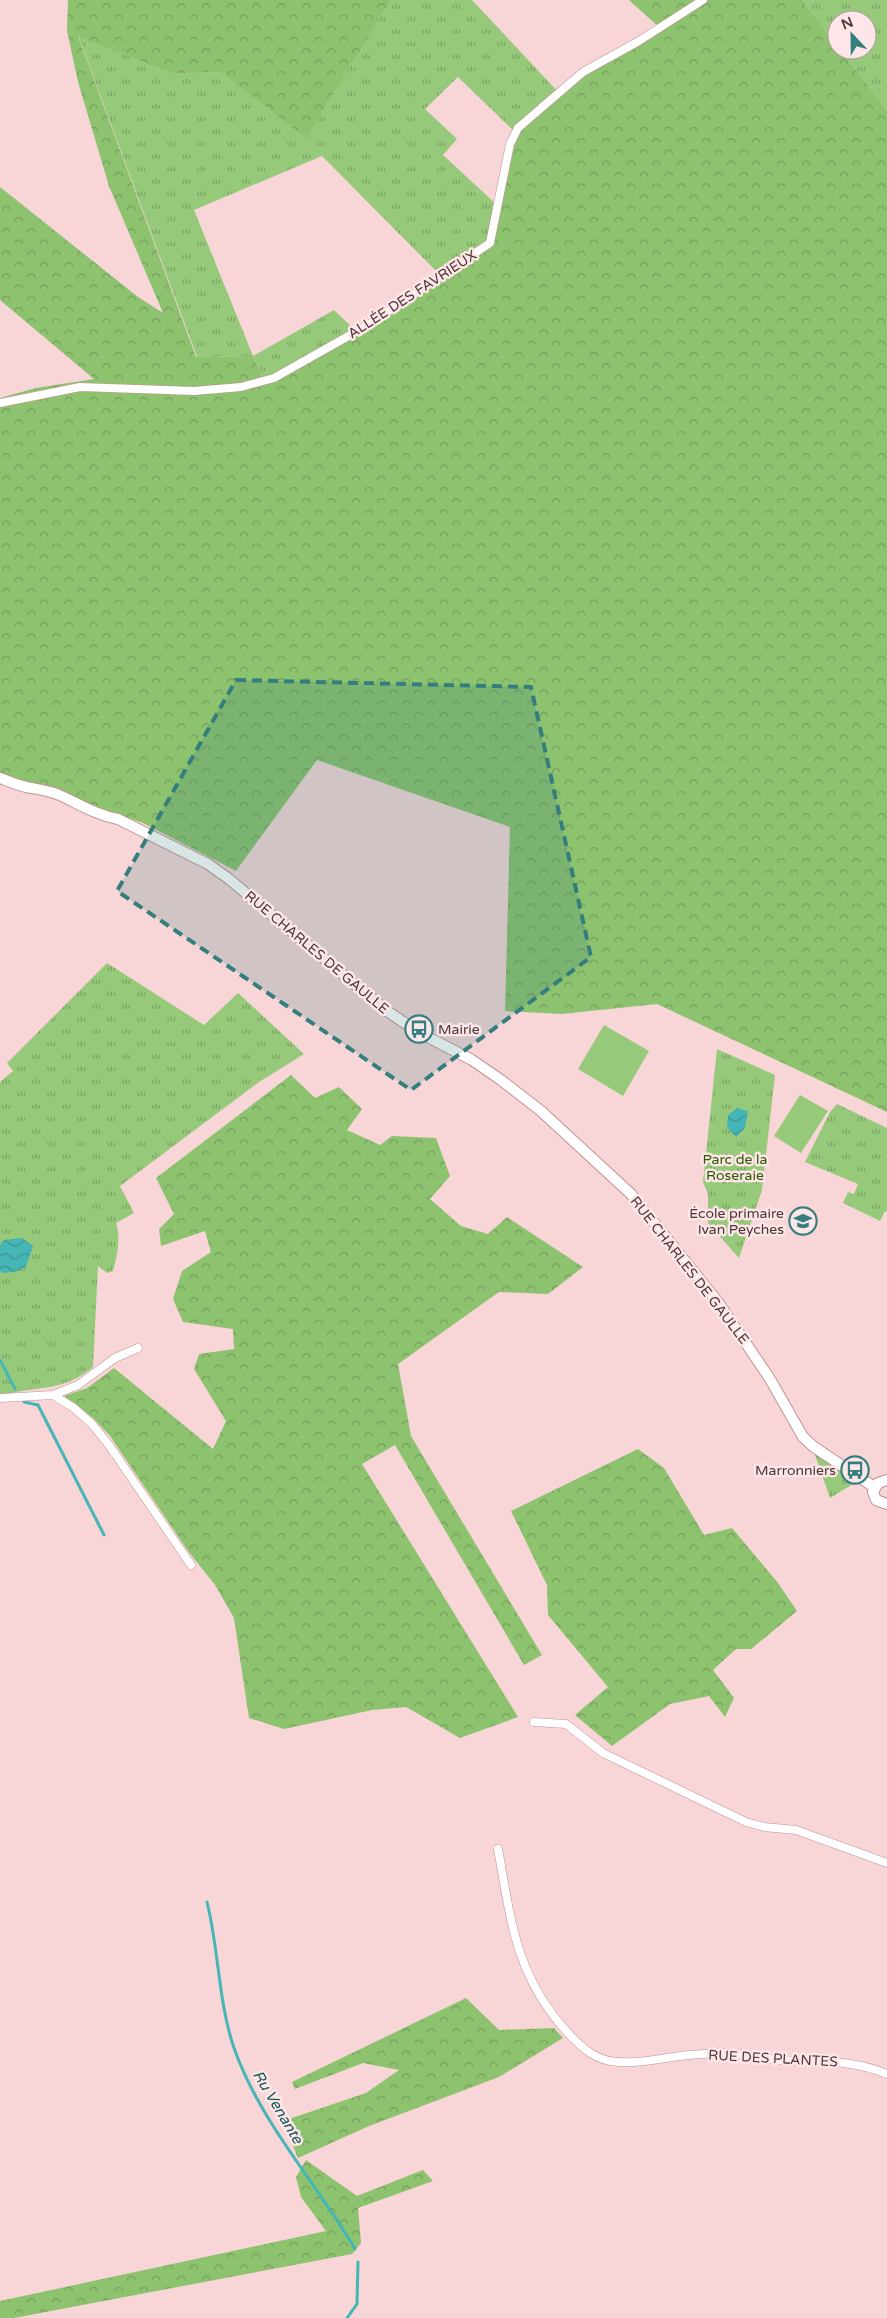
<svg xmlns="http://www.w3.org/2000/svg" width="887" height="2318" viewBox="0 0 887 2318" font-family="'Varela Round',sans-serif">
<style>
.grass{fill:url(#grass-tufts)}
.forest{fill:url(#forest-crowns)}
.pitch{fill:#96c97a}
.water{fill:url(#water-waves)}
.lines{fill:none;stroke-linecap:round;stroke-linejoin:round}
.stream{stroke:#45b5b5;stroke-width:3}
.minor-casing{stroke:#c49093;stroke-width:9}
.tertiary-casing{stroke:#c49093;stroke-width:12}
.minor{stroke:#fff;stroke-width:8}
.tertiary{stroke:#fff;stroke-width:10}
.marked{fill:#357e7e;fill-opacity:0.2;stroke:#357e7e;stroke-width:4;stroke-dasharray:10 6;stroke-linejoin:round}
.labels{text-anchor:middle;stroke-width:5;stroke-linejoin:round;paint-order:stroke}
.street-label{font-size:14px;fill:#4b3536;stroke:#fde6e7}
.poi-label{font-size:14px;fill:#4b3536;stroke:#fde6e7;text-anchor:end}
.park-label{font-size:14px;fill:#2b5a00;stroke:#fde6e7}
.water-label{font-size:15px;font-style:italic;fill:#1a5959;stroke:#fde6e7}
</style>
<defs>
<pattern id="grass-tufts" width="24" height="20" patternUnits="userSpaceOnUse" patternTransform="scale(1.25)"><rect width="24" height="20" fill="#96c97a"/><path d="M3 7l-1-3M5 7V3M7 7l1-3M15 17l-1-3M17 17v-4M19 17l1-3" fill="none" stroke="#7ca465"/></pattern>
<pattern id="forest-crowns" width="20" height="18" patternUnits="userSpaceOnUse" patternTransform="scale(1.25)"><rect width="20" height="18" fill="#8dc26f"/><path d="M2 6a3 3 0 1 1 6 0M12 15a3 3 0 1 1 6 0" fill="none" stroke="#759e5c"/></pattern>
<pattern id="water-waves" width="16" height="10" patternUnits="userSpaceOnUse" patternTransform="scale(1.25)"><rect width="16" height="10" fill="#45b5b5"/><path d="M0 5q4-4 8 0t8 0" fill="none" stroke="#3c9494"/></pattern>
</defs>
<rect width="100%" height="100%" fill="#f8d6d7"/>
<g class="grass">
<polygon points="391,0 472,0 559,93 516,133 458,77 425,109 457,139 443,155 497,205 490,243 441,276 322,156 194,210 253,356 334,310 357,332 263,381 253,356 197,357 78,35 173,74 221,72 306,137"/>
<polygon points="802,0 887,0 887,110 840,50 867,50 867,20 837,20 837,46"/>
<path d="M107,963L204,1025L238,993L304,1054L259,1082L120,1186L134,1213L116,1223C121,1238 117,1256 113,1271L107,1273L98,1266L93,1367C62,1393 36,1385 0,1396V1082L13,1071L7,1063Z"/>
<polygon points="717,1049 775,1075 762,1190 739,1258 708,1223 708,1194 703,1182"/>
<polygon points="837,1104 887,1128 887,1212 885,1211 880,1221 843,1203 848,1192 854,1194 858,1184 805,1162 830,1112"/>
<polygon points="814,1452 856,1482 830,1498"/>
</g>
<g class="forest">
<polygon points="68,0 391,0 306,138 221,72 173,74 78,36 196,357 253,356 263,381 368,325 490,243 492,225 518,128 583,72 660,28 629,0 802,0 837,46 837,50 840,50 887,110 887,1112 657,1004 562,1014 505,1011 510,827 317,760 236,871 143,823 0,774 0,398 36,388 94,379 0,300 0,187 138,297 163,313 109,186 78,82 67,31"/>
<polygon points="291,1075 315,1098 339,1087 362,1109 347,1130 380,1145 392,1136 436,1138 450,1176 430,1199 461,1226 488,1234 507,1217 583,1267 548,1294 499,1292 398,1364 411,1436 542,1655 524,1665 395,1445 362,1464 518,1717 460,1738 406,1707 372,1710 284,1729 249,1718 234,1618 215,1585 188,1551 110,1436 93,1418 64,1396 87,1388 114,1368 213,1449 226,1421 194,1369 199,1354 234,1349 233,1329 183,1322 173,1299 182,1271 211,1252 205,1231 161,1246 159,1229 174,1214 156,1178"/>
<polygon points="638,1449 664,1468 704,1535 732,1528 778,1583 797,1611 751,1649 736,1649 713,1670 734,1698 725,1717 709,1696 670,1704 612,1746 575,1715 608,1687 548,1615 547,1585 511,1511"/>
<polygon points="466,1998 499,2030 554,2028 563,2038 499,2077 369,2126 298,2158 283,2121 366,2093 399,2070 363,2063 295,2089 292,2082"/>
<polygon points="306,2160 357,2196 423,2170 433,2181 358,2208 361,2243 352,2254 14,2318 0,2318 0,2301 326,2231 301,2197 296,2177"/>
</g>
<g class="pitch">
<polygon points="604,1025 649,1051 623,1096 578,1069"/>
<polygon points="800,1095 828,1111 801,1153 774,1136"/>
</g>
<g class="water">
<polygon points="737,1108 748,1111 745,1128 736,1137 727,1127 728,1115"/>
<polygon points="22,1238 33,1246 26,1267 14,1272 2,1273 0,1270 0,1245 4,1240"/>
</g>
<g class="lines">
<g class="stream">
<polyline points="0,1360 15,1389"/>
<polyline points="24,1402 38,1405 104,1535"/>
<path d="M207,1902C219,1950 218,2001 234,2048C260,2122 316,2182 355,2249"/>
<polyline points="347,2318 357,2304 358,2262"/>
</g>
<g class="minor-casing">
<g id="minor">
<polyline points="0,403 80,387 194,391 241,387 274,378 368,325 490,243 510,144 518,128 583,72 639,41 703,0"/>
<polyline points="53,1395 74,1408 92,1424 109,1445 191,1565"/>
<polyline points="0,1398 53,1395 78,1385 115,1358 138,1348"/>
<polyline points="534,1722 566,1724 603,1753 746,1822 764,1827 796,1830 887,1863"/>
<path d="M498,1849C511,1921 516,1977 568,2033C582,2048 596,2061 618,2062C641,2064 666,2057 689,2055C705,2054 723,2052 738,2054C752,2055 766,2059 780,2060C817,2062 851,2059 887,2074"/>
</g>
</g>
<g class="tertiary-casing">
<g id="tertiary">
<path d="M0,778C8,781 17,785 26,787C37,789 46,790 57,794C78,803 95,815 118,819L208,864L229,879L387,1011L418,1032L472,1060L501,1080L541,1111L631,1194L718,1302L770,1379L803,1437L814,1447L874,1487"/>
<polyline points="887,1480 878,1483 873,1492 876,1500 887,1504"/>
</g>
</g>
<use href="#minor" class="minor"/>
<use href="#tertiary" class="tertiary"/>
</g>
<path class="marked" d="M236,680L531,687L591,957L411,1090L117,891Z"/>
<defs>
<g id="bus-ring" transform="scale(1.4375)"><circle r="9.5" fill="#fde6e7" stroke="#357e7e" stroke-width="1.5"/><path d="M-5-6H5V4H4V6H2V4H-2V6H-4V4H-5ZM-3.5-4V0h7V-4ZM-3.5 1.2v1.5H-2V1.2ZM2 1.2v1.5H3.5V1.2Z" fill="#357e7e"/></g>
<g id="school-ring" transform="scale(1.4375)"><circle r="9.5" fill="#fde6e7" stroke="#357e7e" stroke-width="1.5"/><path d="M0-5L7-2L0 1L-7-2ZM-4 1L0 2.5L4 1V4Q0 6-4 4Z" fill="#357e7e"/></g>
</defs>
<g fill-rule="evenodd">
<use href="#bus-ring" x="419" y="1029"/>
<use href="#school-ring" x="803" y="1221"/>
<use href="#bus-ring" x="855" y="1470"/>
</g>
<g class="labels">
<g class="street-label">
<text transform="translate(412 294) rotate(-33)" y="5">ALLÉE DES FAVRIEUX</text>
<text transform="translate(317 952) rotate(40)" y="5">RUE CHARLES DE GAULLE</text>
<text transform="translate(690 1270) rotate(52)" y="5">RUE CHARLES DE GAULLE</text>
<text transform="translate(773 2058) rotate(3)" y="5">RUE DES PLANTES</text>
</g>
<g class="poi-label">
<text x="438" y="1034" text-anchor="start">Mairie</text>
<text x="784" y="1218">École primaire<tspan x="784" dy="16">Ivan Peyches</tspan></text>
<text x="836" y="1475">Marronniers</text>
</g>
<g class="park-label">
<text x="735" y="1164">Parc de la<tspan x="735" dy="16">Roseraie</tspan></text>
</g>
<g class="water-label">
<text transform="translate(278 2107) rotate(59)" y="5">Ru Venante</text>
</g>
</g>
<g transform="translate(852 35) rotate(338)"><circle r="24" fill="#fde6e7" stroke="#b69fa0"/>
<path d="M0-4L9 19L0 12L-9 19Z" fill="#357e7e"/>
<text y="-8" font-size="14" font-weight="bold" text-anchor="middle" fill="#4b3536">N</text>
</g>
</svg>
